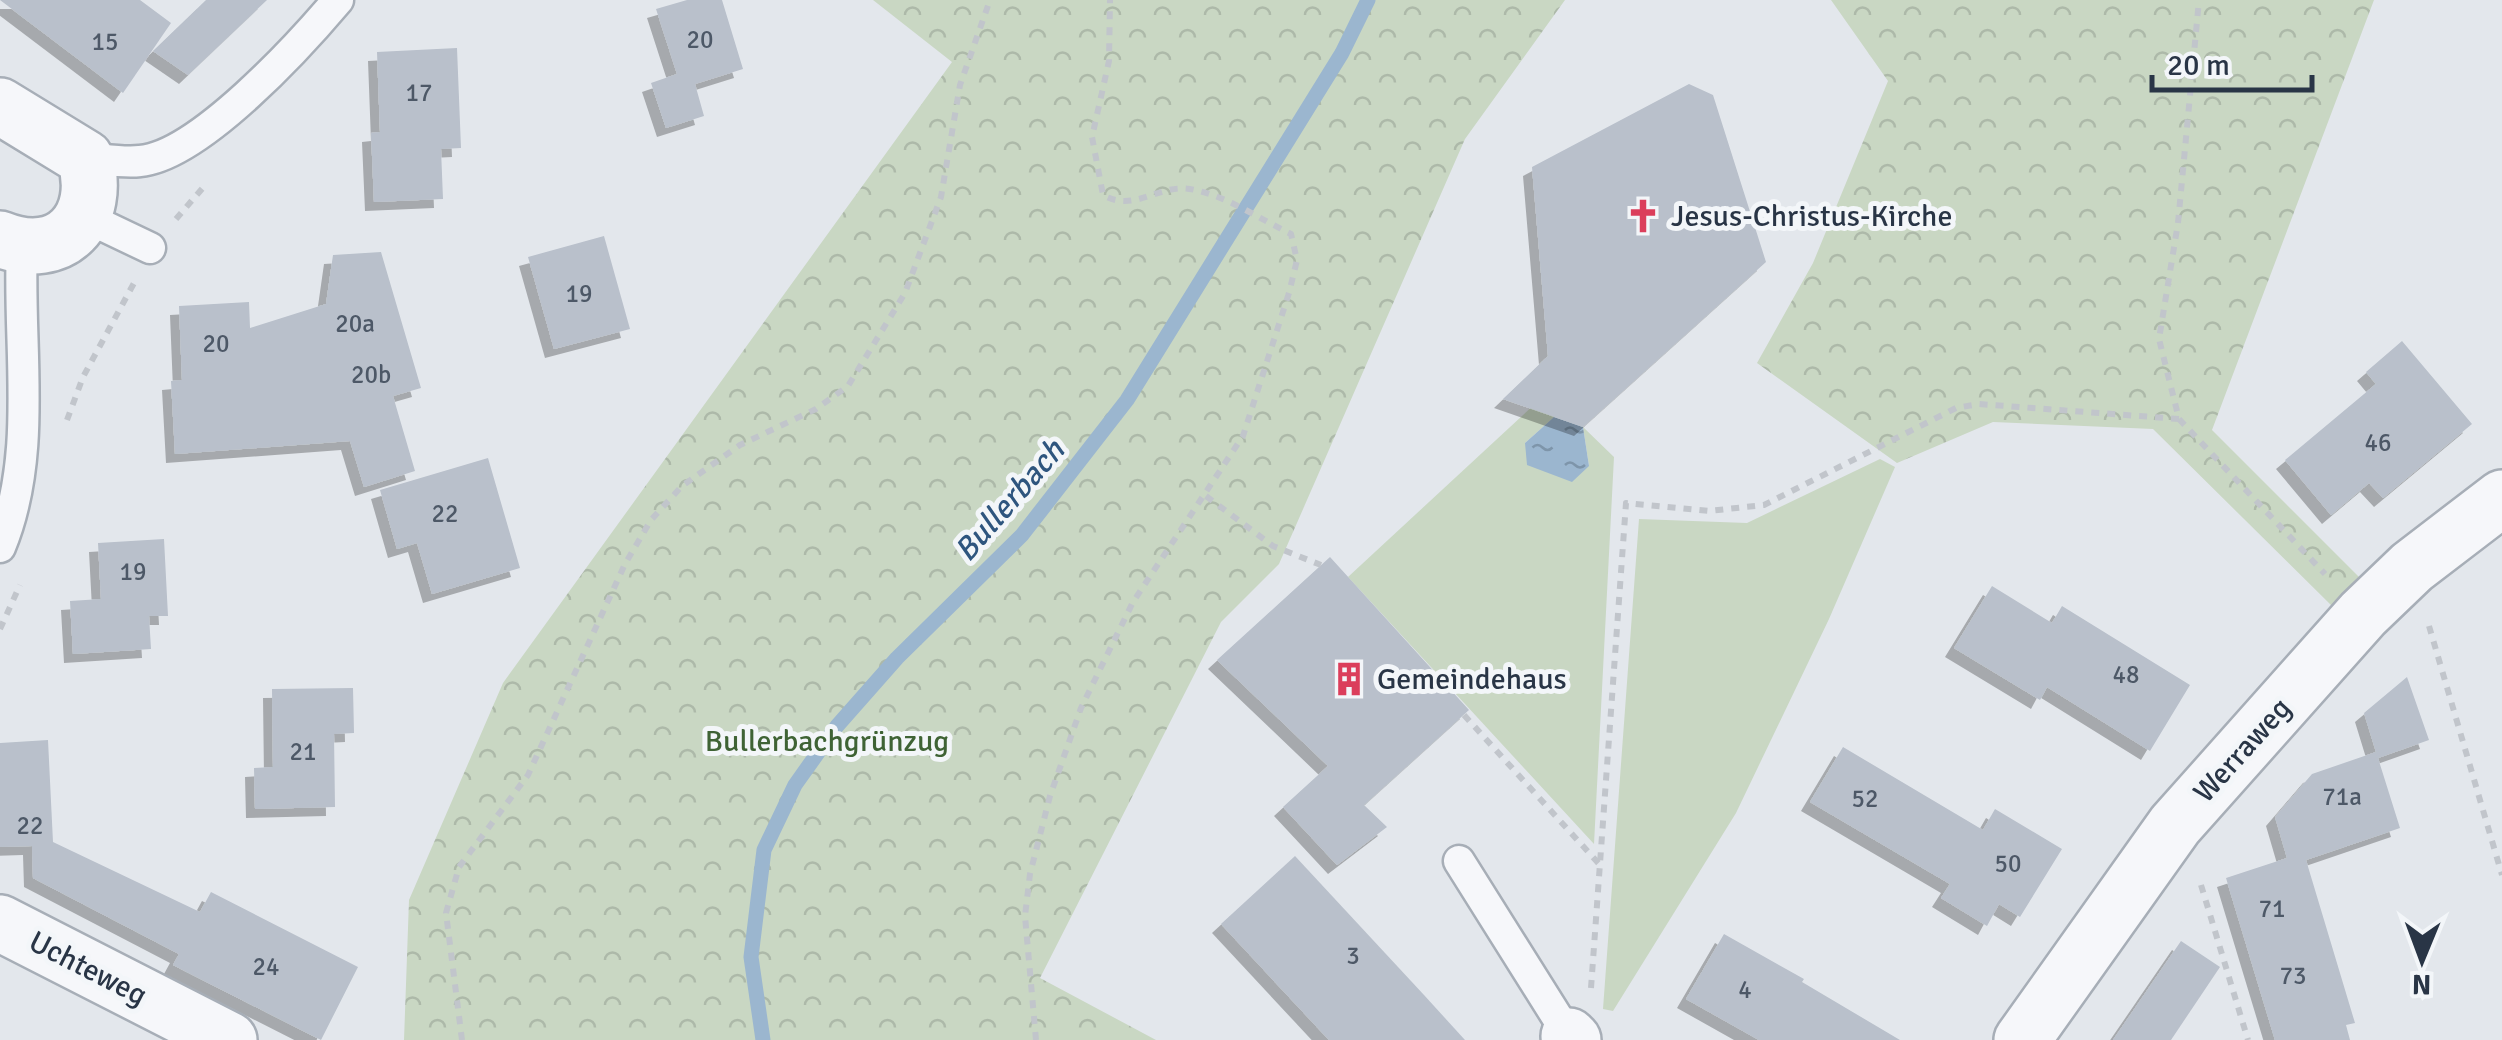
<svg xmlns="http://www.w3.org/2000/svg" width="2502" height="1040" viewBox="0 0 2502 1040" font-family="Signika,sans-serif">
<style>
.grass{fill:#c9d7c3}
.park{fill:url(#park-crowns)}
.water{fill:url(#water-ripples)}
.lines{fill:none;stroke-linecap:round;stroke-linejoin:round}
.stream{stroke:#9bb6cf;stroke-width:15}
.building{fill:#b9c0cb;filter:url(#shadow)}
.service-casing{stroke:#a7aeb7;stroke-width:35}
.minor-casing{stroke:#a7aeb7;stroke-width:60}
.path{stroke:#c1c5cb;stroke-width:6;stroke-dasharray:8 8;stroke-linecap:butt}
.service{stroke:#f6f7fa;stroke-width:30}
.minor{stroke:#f6f7fa;stroke-width:55}
.labels{text-anchor:middle;stroke-width:10;stroke-linejoin:round;paint-order:stroke}
.number-label{font-size:25px;fill:#4d5867}
.poi-label{font-size:30px;fill:#293546;stroke:#f3f6f9;text-anchor:start}
.park-label{font-size:30px;fill:#3f6335;stroke:#f3f6f9}
.street-label{font-size:30px;fill:#293546;stroke:#f3f6f9}
.water-label{font-size:32px;font-style:italic;fill:#2e557e;stroke:#f3f6f9}
</style>
<defs>
<pattern id="park-crowns" width="20" height="18" patternUnits="userSpaceOnUse" patternTransform="scale(2.5)"><rect width="20" height="18" fill="#c9d7c3"/><path d="M2 6a3 3 0 1 1 6 0M12 15a3 3 0 1 1 6 0" fill="none" stroke="#adb9a9"/></pattern>
<pattern id="water-ripples" width="26" height="14" patternUnits="userSpaceOnUse" patternTransform="scale(2.5)"><rect width="26" height="14" fill="#9bb6cf"/><path d="M2 4q2-2 4 0t4 0M15 11q2-2 4 0t4 0" fill="none" stroke="#7e95aa"/></pattern>
<filter id="shadow"><feDropShadow dx="-9" dy="9" stdDeviation="0" flood-color="#0004"/></filter>
</defs>
<rect width="100%" height="100%" fill="#e3e7ec"/>
<g class="grass">
<polygon points="1551,389 1554,417 1525,443 1589,466 1583,427 1614,457 1594,844 1348,577"/>
<polygon points="1880,459 1895,467 1829,619 1736,813 1613,1011 1603,1009 1639,519 1747,523"/>
</g>
<g class="park">
<polygon points="873,0 1565,0 1465,139 1279,564 1221,622 1040,978 1156,1040 404,1040 409,900 503,683 952,62"/>
<polygon points="1831,0 2374,0 2212,430 2362,580 2333,607 2153,429 1993,422 1897,463 1757,363 1813,263 1888,81"/>
</g>
<polygon class="water" points="1554,417 1583,427 1589,466 1572,482 1527,465 1525,443"/>
<g class="lines">
<polyline class="stream" points="763,1040 751,957 764,850 795,785 837,726 897,658 1022,535 1127,400 1342,53 1368,0"/>
</g>
<g class="building">
<polygon points="0,0 140,0 171,23 123,93"/>
<polygon points="206,0 267,0 188,75 153,51"/>
<polygon points="687,0 722,0 743,69 695,84 704,116 666,128 651,83 677,74 656,9"/>
<polygon points="457,48 461,148 441,149 443,199 374,202 371,133 380,132 377,52"/>
<polygon points="1689,84 1713,95 1766,262 1583,427 1503,399 1548,356 1532,167"/>
<polygon points="604,236 630,329 554,349 528,257"/>
<polygon points="381,252 421,388 393,396 415,471 364,487 350,441 175,454 171,381 182,380 179,306 249,302 250,328 326,304 333,255"/>
<polygon points="2402,341 2472,424 2383,498 2369,483 2331,515 2285,460 2376,384 2366,372"/>
<polygon points="488,458 520,568 432,594 417,543 397,549 380,490"/>
<polygon points="164,539 168,616 149,616 151,649 73,654 70,601 101,599 98,543"/>
<polygon points="1330,557 1469,710 1364,805 1387,827 1337,865 1283,807 1328,766 1217,660"/>
<polygon points="1992,586 2052,623 2062,606 2190,685 2150,751 2047,687 2040,700 1954,648"/>
<polygon points="2407,677 2429,740 2378,758 2400,828 2306,860 2355,1023 2346,1025 2350,1040 2275,1040 2226,878 2287,858 2275,817 2312,774 2376,752 2364,713"/>
<polygon points="353,688 354,733 334,734 335,807 255,809 254,768 273,767 272,689"/>
<polygon points="48,740 53,842 200,912 211,892 358,967 321,1040 173,965 179,954 33,878 32,846 0,847 0,743"/>
<polygon points="1843,747 1983,830 1995,809 2062,849 2020,917 1999,904 1987,926 1941,898 1950,884 1810,802"/>
<polygon points="1295,856 1424,995 1465,1040 1329,1040 1221,924"/>
<polygon points="1724,934 1804,979 1802,982 1900,1040 1759,1040 1686,999"/>
<polygon points="2181,941 2220,967 2171,1040 2113,1040"/>
</g>
<g class="lines">
<g class="service-casing">
<g id="service">
<path d="M85,158C102,159 122,163 140,161C199,156 300,45 338,0"/>
<polyline points="85,217 150,248"/>
<path d="M0,547C39,453 17,345 22,245"/>
<polyline points="1459,861 1569,1036"/>
</g>
</g>
<g class="minor-casing">
<g id="minor">
<path d="M0,106L85,158C103,218 62,264 0,239"/>
<polyline points="0,923 229,1040"/>
<polyline points="1569,1036 1573,1040"/>
<polyline points="2022,1040 2175,825 2363,614 2412,567 2502,498"/>
</g>
</g>
<g class="path">
<polyline points="176,219 207,183"/>
<polyline points="2179,419 2325,574"/>
<polyline points="67,420 83,377 134,283"/>
<polyline points="1206,496 1273,546 1321,565"/>
<polyline points="2429,626 2502,875"/>
<polyline points="0,629 20,585"/>
<polyline points="1464,715 1601,866"/>
<polyline points="2201,885 2248,1040"/>
<polyline points="1591,988 1626,503 1709,511 1764,505 1956,408 1979,404 2179,419 2159,339 2178,223 2199,0"/>
<polyline points="462,1040 446,913 459,867 528,775 625,564 651,520 682,486 740,445 816,409 848,386 905,293 941,197 960,85 990,0"/>
<path d="M1036,1040L1025,916L1030,874L1050,796L1081,708L1133,602L1243,436L1289,293L1297,260L1291,234C1260,219 1228,197 1195,190C1160,181 1136,214 1103,195L1092,137L1109,61L1110,0"/>
</g>
<use href="#service" class="service"/>
<use href="#minor" class="minor"/>
</g>
<defs>
<g id="church-bare" transform="scale(2.7)"><path d="M-1.2-6h2.4v3.5h3.3v2.4h-3.3V6h-2.4V-.1h-3.3v-2.4h3.3Z" fill="#db3e5b" stroke="#f3f6f9" stroke-width="2.5" paint-order="stroke"/></g>
<g id="building-bare" transform="scale(2.7)"><path d="M-4-6H4V6H1V3H-1V6H-4ZM-2.5-4.3h1.7v1.8h-1.7ZM.8-4.3h1.7v1.8H.8ZM-2.5-1h1.7V.8h-1.7ZM.8-1h1.7V.8H.8Z" fill="#db3e5b" stroke="#f3f6f9" stroke-width="2.5" paint-order="stroke"/></g>
</defs>
<g fill-rule="evenodd">
<use href="#church-bare" x="1643" y="216"/>
<use href="#building-bare" x="1349" y="679"/>
</g>
<g class="labels">
<g class="number-label">
<text x="700" y="48">20</text>
<text x="105" y="50">15</text>
<text x="419" y="101">17</text>
<text x="579" y="302">19</text>
<text x="355" y="332">20a</text>
<text x="216" y="352">20</text>
<text x="371" y="383">20b</text>
<text x="2378" y="451">46</text>
<text x="445" y="522">22</text>
<text x="133" y="580">19</text>
<text x="2126" y="683">48</text>
<text x="303" y="760">21</text>
<text x="2342" y="805">71a</text>
<text x="1865" y="807">52</text>
<text x="30" y="834">22</text>
<text x="2008" y="872">50</text>
<text x="2272" y="917">71</text>
<text x="1353" y="964">3</text>
<text x="266" y="975">24</text>
<text x="2293" y="984">73</text>
<text x="1745" y="998">4</text>
</g>
<g class="poi-label">
<text x="1671" y="226">Jesus-Christus-Kirche</text>
<text x="1377" y="689">Gemeindehaus</text>
</g>
<g class="park-label">
<text x="827" y="751">Bullerbachgrünzug</text>
</g>
<g class="street-label">
<text transform="translate(2242 750) rotate(-48)" y="10">Werraweg</text>
<text transform="translate(88 968) rotate(27)" y="10">Uchteweg</text>
</g>
<g class="water-label">
<text transform="translate(1009 500) rotate(-49)" y="11">Bullerbach</text>
</g>
</g>
<g transform="translate(2422 960) rotate(181)" stroke="#f3f6f9" stroke-width="8" paint-order="stroke">
<path d="M0-8L18 38L0 25L-18 38Z" fill="#293546"/>
<text y="-15" font-size="28" font-weight="bold" text-anchor="middle" fill="#293546">N</text>
</g>
<path d="M2152 75v15h160v-15" fill="none" stroke="#293546" stroke-width="5"/>
<text x="2167" y="75" font-size="30" fill="#293546" stroke="#f3f6f9" stroke-width="8" paint-order="stroke">20 m</text>
</svg>
